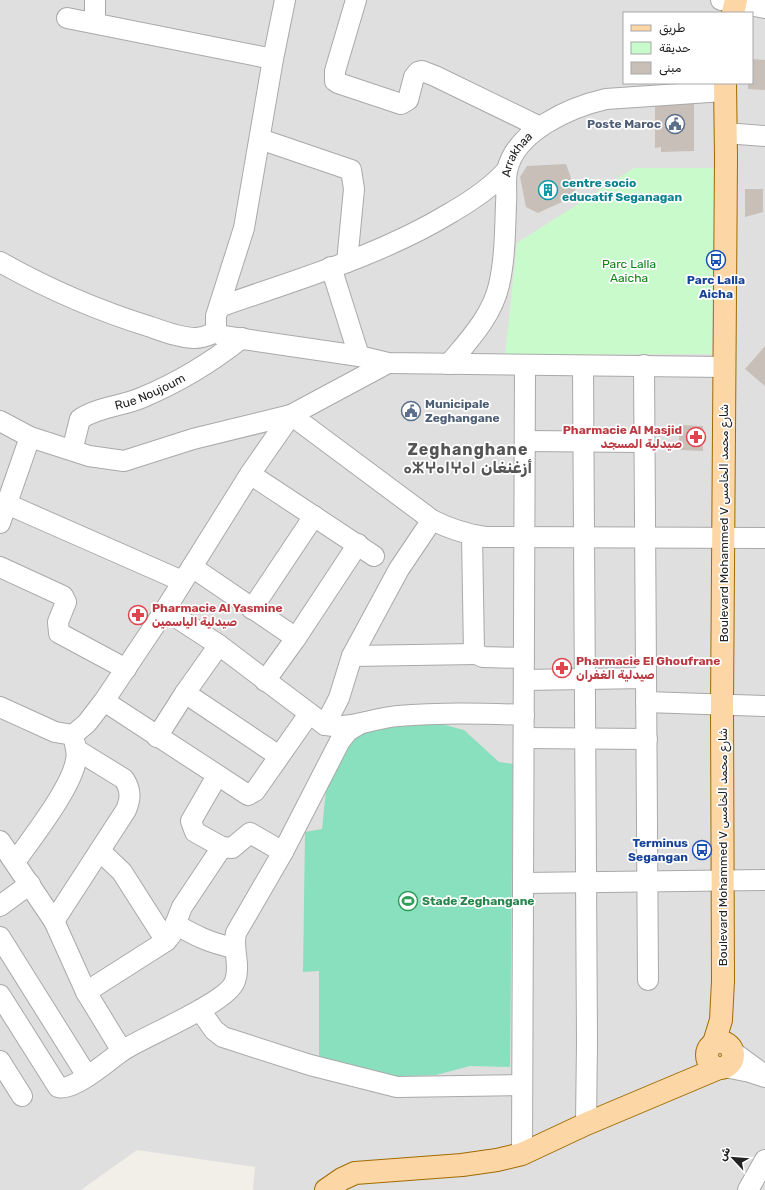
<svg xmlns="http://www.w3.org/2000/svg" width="765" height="1190" viewBox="0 0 765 1190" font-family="Rubik,'Noto Sans Arabic','Noto Sans Tifinagh',sans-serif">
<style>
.residential{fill:#e0dfdf;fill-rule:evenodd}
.park{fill:#c8facc}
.pitch{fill:#88e0be}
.building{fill:#c7bfb8}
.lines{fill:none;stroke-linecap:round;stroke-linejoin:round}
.minor-casing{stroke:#a9a9a9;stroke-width:22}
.major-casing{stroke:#a06b00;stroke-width:24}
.minor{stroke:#fff;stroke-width:20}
.major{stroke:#fcd6a4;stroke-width:22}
.labels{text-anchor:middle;stroke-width:3.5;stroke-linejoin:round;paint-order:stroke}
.service-label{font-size:12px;font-weight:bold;fill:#4e5e75;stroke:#fff;text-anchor:end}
.street-label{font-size:12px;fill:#222;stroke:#fff}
.culture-label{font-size:12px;font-weight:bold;fill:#0d838f;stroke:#fff;text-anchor:start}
.park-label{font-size:12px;fill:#0c8416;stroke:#fff}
.transit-label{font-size:12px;font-weight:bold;fill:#164399;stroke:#fff}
.health-label{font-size:12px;font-weight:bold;fill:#be3a42;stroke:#fff;text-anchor:start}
.leisure-label{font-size:12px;font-weight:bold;fill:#27864d;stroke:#fff;text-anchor:start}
.district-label{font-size:16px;font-weight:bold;letter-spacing:1px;fill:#555;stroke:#fff}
</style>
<rect width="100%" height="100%" fill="#f2efe9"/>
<path class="residential" d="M0,0H765V1190H253L255,1167L137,1150L81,1190H0ZM624,13H752V83H624Z"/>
<polygon class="park" points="634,168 715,168 712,354 505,355 517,243"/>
<polygon class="pitch" points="430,721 464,730 499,762 513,764 510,1067 470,1066 436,1075 378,1077 319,1057 319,971 303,972 305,832 322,829 327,780 347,743 375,725"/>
<g class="building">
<polygon points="752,59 765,60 765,90 748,89 748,83 752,83"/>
<polygon points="655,101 694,101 694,151 661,152 661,147 655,148"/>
<polygon points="566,164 577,195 538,213 526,207 520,177 527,166"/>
<polygon points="745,189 763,189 763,212 745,217"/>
<polygon points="765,346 765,386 745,369"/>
<polygon points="679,425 703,426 703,451 679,450"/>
</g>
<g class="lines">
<g class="minor-casing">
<g id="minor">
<polyline points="95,0 95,23"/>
<polyline points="356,0 335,71 335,81 338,83 401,104 408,100 414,77 418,72 422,71 435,76 540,127"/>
<polyline points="721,0 765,8"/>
<polyline points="67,18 273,59"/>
<polyline points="725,133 765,136"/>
<polyline points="260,139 351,170 354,189 347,262"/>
<path d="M0,262C48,289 99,311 151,327C165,332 181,338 195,338C203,338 209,335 216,332L223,336L359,356L388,363L725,367"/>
<polyline points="331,267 359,356"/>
<path d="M219,307C298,279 380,256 452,212C473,200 491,188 507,170"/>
<polyline points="216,332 216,316 244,228 273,59 285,0"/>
<path id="s1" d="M449,364C469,340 492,316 499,285C505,259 505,231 506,204C507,193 505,181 507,171C515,131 571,107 606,99L724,91"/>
<polyline points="644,365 648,980"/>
<polyline points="583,366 587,1042 586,1124"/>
<path d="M291,415L432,520C450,529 465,534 485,537L765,538"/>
<polyline points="0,421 30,437 89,456 124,461 193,439 291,415 388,363"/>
<polyline points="525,441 644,442"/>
<path id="s2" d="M75,450L74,443L80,419C98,407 122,406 141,398C177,383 212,362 242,338"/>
<polyline points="250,474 374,556"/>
<polyline points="7,504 182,581"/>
<polyline points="0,523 30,437"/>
<polyline points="472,535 474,653 483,657 524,658"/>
<polyline points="0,567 63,596 66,602 58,622 59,633 126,669"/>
<polyline points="192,567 296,638"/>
<polyline points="252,609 314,516"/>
<path d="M165,610L219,645L325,725C350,730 373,718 398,716C440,712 482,713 524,715"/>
<polyline points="352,656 476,654"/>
<polyline points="524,680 646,678"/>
<polyline points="265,681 296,638 358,544"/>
<polyline points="185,693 279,756"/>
<polyline points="104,701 248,795 255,791 309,714"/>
<polyline points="646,702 765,706"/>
<polyline points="0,707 55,732 73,735 87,723 104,701 165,610 250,474 291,415"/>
<polyline points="325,725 339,698 352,656 399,569 432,520"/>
<polyline points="157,737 185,693 219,645"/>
<polyline points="524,738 647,739"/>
<path d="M0,841L54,921L86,992L122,1051C144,1036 228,1003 235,981C241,965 232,949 236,933L283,852L250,833L232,848L222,847L195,832L191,821L217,776"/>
<polyline points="100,851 122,872 166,941"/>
<polyline points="283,852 340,741 348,731 358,725"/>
<path d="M15,862C32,838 72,787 76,760C78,752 75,746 74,739"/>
<polyline points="523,883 765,880"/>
<polyline points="0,906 30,884"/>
<path d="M54,921L126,810C131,798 131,790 124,779L77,750"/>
<path d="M175,924C196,936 210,943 234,948"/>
<polyline points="0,937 87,1076"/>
<polyline points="86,992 166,941 171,935 182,907 222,847"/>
<path d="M0,995L58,1087C73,1092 109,1060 122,1051"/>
<polyline points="200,1010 214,1030 223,1037 310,1065 397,1087 522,1085"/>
<polyline points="733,1052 759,1071"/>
<polyline points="0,1061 22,1096"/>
<polyline points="725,1067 750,1072 765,1077"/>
<polyline points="522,1154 525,365"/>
<polyline points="748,1190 765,1160"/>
</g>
</g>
<g class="major-casing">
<g id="major">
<polyline points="733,13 736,0"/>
<circle cx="720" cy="1055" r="13"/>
<polyline points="714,1043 721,1020 723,981 722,705 726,157 725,83"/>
<polyline points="326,1190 342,1179 355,1173 462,1165 497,1160 522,1154 586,1124 719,1068"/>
</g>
</g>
<use href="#minor" class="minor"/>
<use href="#major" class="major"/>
</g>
<defs>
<g id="civic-ring" transform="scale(1)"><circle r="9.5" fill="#fff" stroke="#5c6f8a" stroke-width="1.5"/><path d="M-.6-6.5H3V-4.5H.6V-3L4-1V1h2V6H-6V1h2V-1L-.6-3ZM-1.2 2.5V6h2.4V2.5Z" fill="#5c6f8a"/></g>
<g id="building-ring" transform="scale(1)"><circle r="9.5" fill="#fff" stroke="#0f9aa8" stroke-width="1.5"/><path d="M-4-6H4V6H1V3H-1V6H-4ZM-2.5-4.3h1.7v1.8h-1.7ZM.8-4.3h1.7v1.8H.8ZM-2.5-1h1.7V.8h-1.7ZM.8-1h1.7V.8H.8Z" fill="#0f9aa8"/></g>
<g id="bus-ring" transform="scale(1)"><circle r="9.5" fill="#fff" stroke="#1a4fb4" stroke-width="1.5"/><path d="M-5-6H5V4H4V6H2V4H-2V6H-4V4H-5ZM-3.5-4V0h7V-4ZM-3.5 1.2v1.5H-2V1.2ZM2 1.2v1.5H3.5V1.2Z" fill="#1a4fb4"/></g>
<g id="pharmacy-ring" transform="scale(1)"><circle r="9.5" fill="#fff" stroke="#e0444e" stroke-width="1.5"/><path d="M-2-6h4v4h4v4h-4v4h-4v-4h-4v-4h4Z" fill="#e0444e"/></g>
<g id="stadium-ring" transform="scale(1)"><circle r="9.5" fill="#fff" stroke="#2e9e5b" stroke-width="1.5"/><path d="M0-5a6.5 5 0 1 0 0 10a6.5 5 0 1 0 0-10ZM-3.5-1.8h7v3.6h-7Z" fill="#2e9e5b"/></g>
</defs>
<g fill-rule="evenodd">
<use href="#civic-ring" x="675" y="124"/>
<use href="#building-ring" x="548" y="190"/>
<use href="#bus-ring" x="716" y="260"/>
<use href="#civic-ring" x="411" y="411"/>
<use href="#pharmacy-ring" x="696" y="437"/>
<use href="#pharmacy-ring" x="138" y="615"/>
<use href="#pharmacy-ring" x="562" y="668"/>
<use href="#bus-ring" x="702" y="850"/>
<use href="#stadium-ring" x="408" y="901"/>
</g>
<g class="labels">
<g class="service-label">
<text x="661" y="128">Poste Maroc</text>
<text x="425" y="408" text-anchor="start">Municipale<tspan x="425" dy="14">Zeghangane</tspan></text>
</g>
<g class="street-label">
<text dy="4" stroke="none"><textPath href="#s1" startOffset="228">Arrakhaa</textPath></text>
<text dy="4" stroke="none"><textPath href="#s2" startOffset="107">Rue Noujoum</textPath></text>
<text transform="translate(724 523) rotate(-90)" y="4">Boulevard Mohammed V شارع محمد الخامس</text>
<text transform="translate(723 847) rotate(-90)" y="4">Boulevard Mohammed V شارع محمد الخامس</text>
</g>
<g class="culture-label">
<text x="562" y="187">centre socio<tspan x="562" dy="14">educatif Seganagan</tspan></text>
</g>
<g class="park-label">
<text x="629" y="268">Parc Lalla<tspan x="629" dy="14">Aaicha</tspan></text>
</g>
<g class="transit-label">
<text x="716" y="284">Parc Lalla<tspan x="716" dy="14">Aicha</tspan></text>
<text x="688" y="847" text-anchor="end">Terminus<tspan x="688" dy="14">Segangan</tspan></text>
</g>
<g class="health-label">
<text x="682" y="434" text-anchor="end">Pharmacie Al Masjid<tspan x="682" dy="14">صيدلية المسجد</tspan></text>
<text x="152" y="612">Pharmacie Al Yasmine<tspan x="152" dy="14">صيدلية الياسمين</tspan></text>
<text x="576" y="665">Pharmacie El Ghoufrane<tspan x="576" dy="14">صيدلية الغفران</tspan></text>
</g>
<g class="leisure-label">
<text x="422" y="905">Stade Zeghangane</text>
</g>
<g class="district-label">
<text x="468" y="455">Zeghanghane<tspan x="468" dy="18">ⴰⵣⵖⴰⵏⵖⴰⵏ أزغنغان</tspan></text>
</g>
</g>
<rect x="623" y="12" width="130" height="72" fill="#ffffff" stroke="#a7a7a7"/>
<rect x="631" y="25" width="20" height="6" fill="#fcd6a4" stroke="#a7a7a7"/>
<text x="659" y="32" font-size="12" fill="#222222">طريق</text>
<rect x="631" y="42" width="20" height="12" fill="#c8facc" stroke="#a7a7a7"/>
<text x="659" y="52" font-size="12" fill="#222222">حديقة</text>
<rect x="631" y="62" width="20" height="12" fill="#c7bfb8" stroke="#a7a7a7"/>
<text x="659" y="72" font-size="12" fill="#222222">مبنى</text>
<g transform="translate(733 1158) rotate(296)" stroke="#ffffff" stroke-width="3" paint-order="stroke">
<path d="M0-3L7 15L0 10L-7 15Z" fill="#222222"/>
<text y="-6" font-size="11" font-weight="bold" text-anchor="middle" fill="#222222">ش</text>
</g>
</svg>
